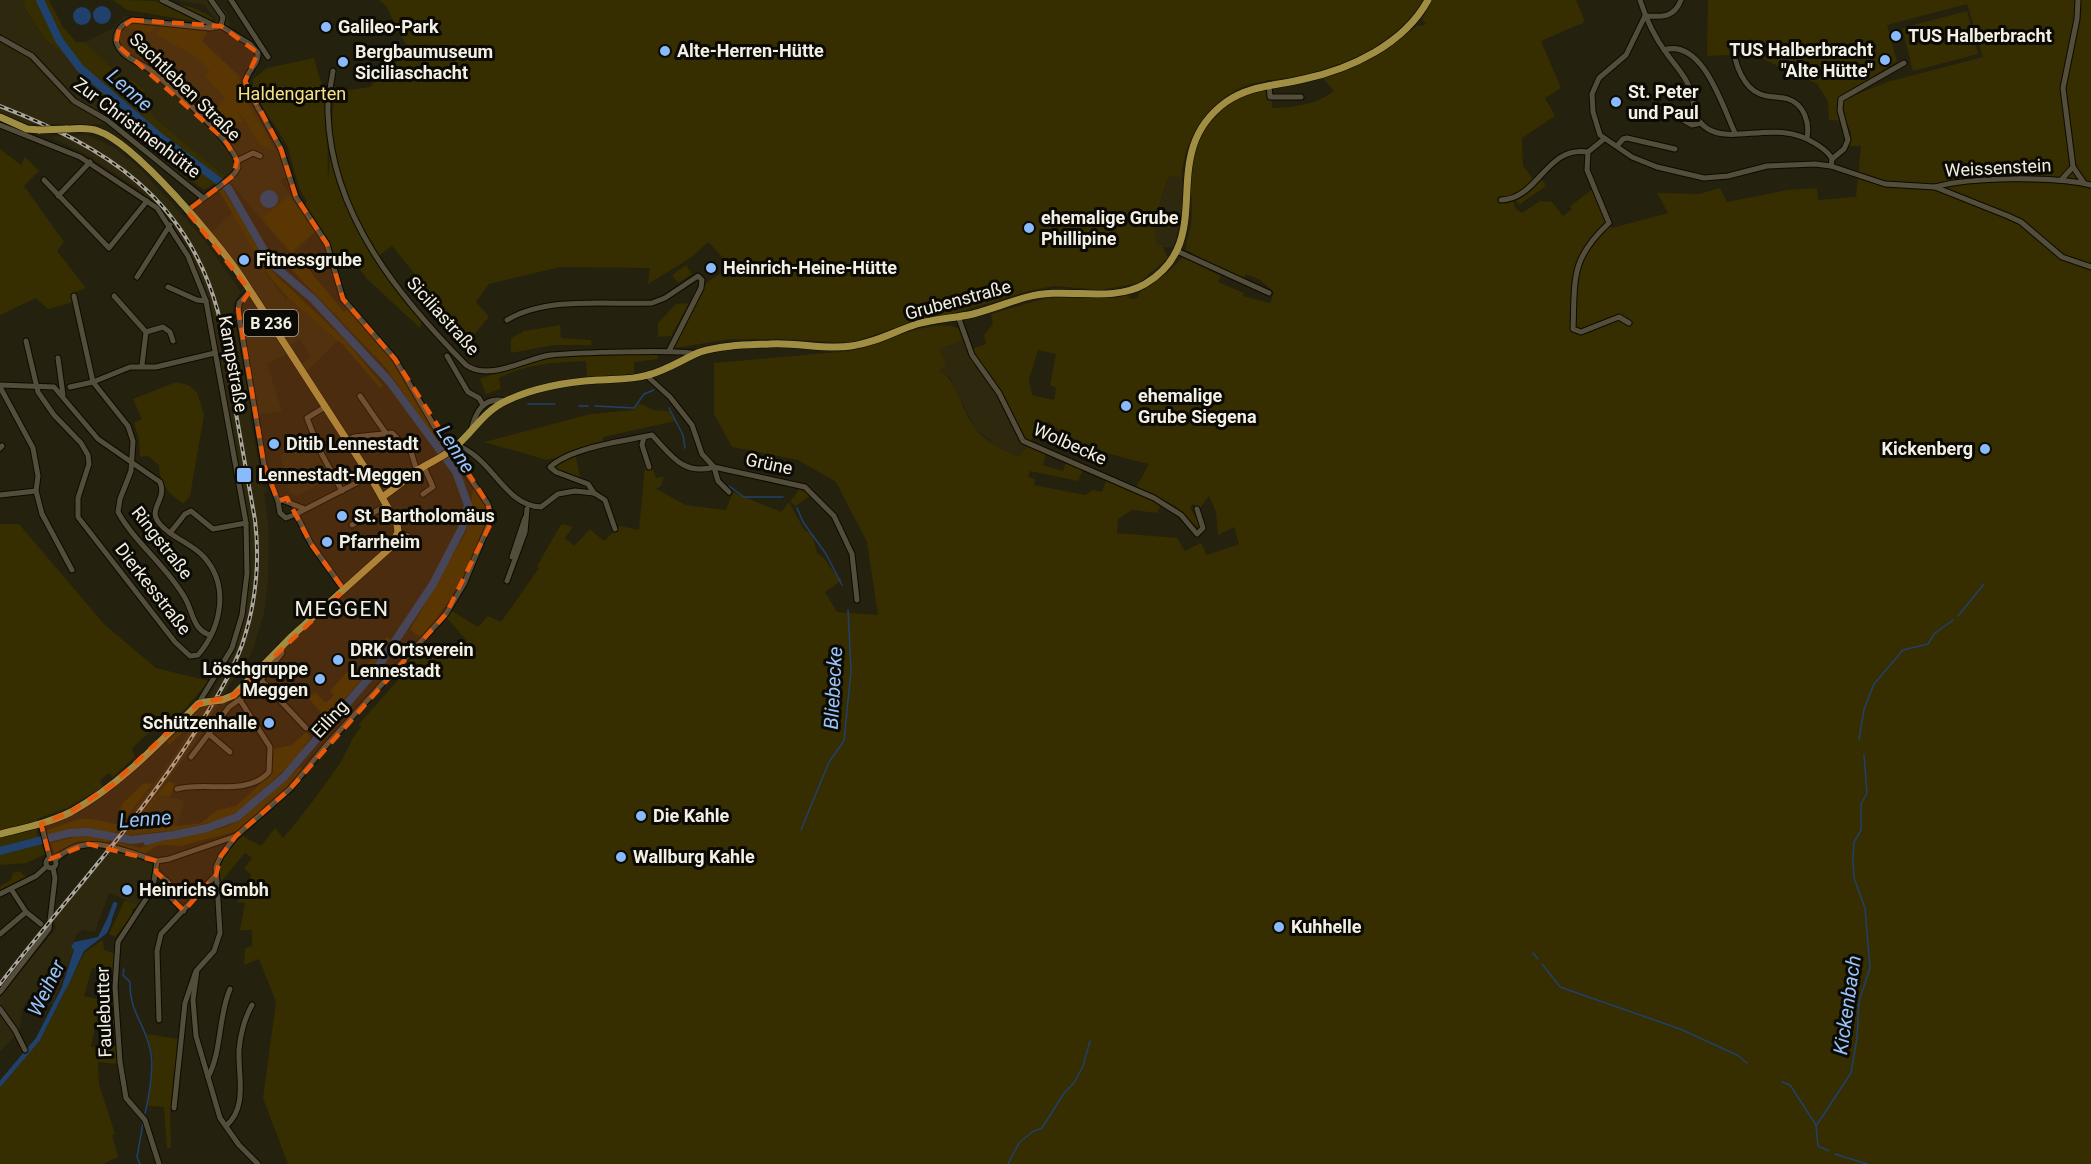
<svg xmlns="http://www.w3.org/2000/svg" width="2091" height="1164" viewBox="0 0 2091 1164" font-family="Roboto,sans-serif">
<style>
.built{fill:#2e280f}
.green{fill:#362d01;fill-rule:evenodd}
.water{fill:#1f416c}
.lines{fill:none;stroke-linecap:round;stroke-linejoin:round}
.stream{stroke:#1f416c;stroke-width:1.5}
.canal{stroke:#1f416c;stroke-width:4.5}
.river{stroke:#1f416c;stroke-width:8}
.minor-casing{stroke:#0e0a00;stroke-width:7}
.major-casing{stroke:#0e0a00;stroke-width:8}
.minor{stroke:#534e3b;stroke-width:5}
.major{stroke:#a08e43;stroke-width:7}
.rail-casing{stroke:#aaa699;stroke-width:4}
.rail{stroke:#0c0a04;stroke-width:1.5;stroke-dasharray:4.5;stroke-linecap:butt}
.major-bridge-casing{stroke:#0e0a00;stroke-width:8;stroke-linecap:butt}
.major-bridge{stroke:#a08e43;stroke-width:7}
.marked{fill:#e8590c;fill-opacity:0.2;stroke:#e8590c;stroke-width:4.5;stroke-dasharray:12 8;stroke-linejoin:round}
.poi-dot{fill:#88bafc;stroke:#0c0a04;stroke-width:2}
.labels{text-anchor:middle;stroke-width:6;stroke-linejoin:round;paint-order:stroke}
.shield{fill:#0c0a04;stroke:#adaaa1;stroke-width:1.5}
.shield-label{font-size:16px;font-weight:bold;fill:#f2efe4}
.poi-label{font-size:18px;font-weight:bold;fill:#f2efe4;stroke:#0c0a04;text-anchor:start}
.street-label{font-size:18px;fill:#f2efe4;stroke:#0c0a04}
.park-label{font-size:18px;fill:#f7e186;stroke:#0c0a04}
.water-label{font-size:20px;font-style:italic;fill:#98c3fb;stroke:#0c0a04}
.quarter-label{font-size:21px;letter-spacing:1.5px;fill:#f2efe4;stroke:#0c0a04}
</style>
<rect width="100%" height="100%" fill="#25210f"/>
<g class="built">
<polygon points="0,0 25,0 23,6 43,37 95,82 103,124 28,124 0,112"/>
<polygon points="177,0 216,0 227,13 230,25 218,33 208,31 203,41 239,75 247,98 276,147 287,177 280,181 318,230 291,255 226,177 155,118 141,98 146,91 128,83 85,42 114,28 123,16 207,25 216,20 204,5"/>
<polygon points="87,135 115,148 140,168 203,238 241,292 233,305 233,313 252,413 250,417 263,487 266,487 267,491 264,493 269,530 268,580 264,613 253,649 244,670 232,681 195,744 131,827 122,825 170,762 220,678 239,618 245,590 244,522 203,287 196,266 179,234 161,211 137,188 80,151 50,137"/>
<polygon points="1169,176 1182,178 1182,217 1173,247 1157,247 1153,230 1155,218"/>
<polygon points="233,212 268,276 286,300 288,298 338,340 307,371 302,363 311,357 300,339 290,345 252,286 212,232"/>
<polygon points="267,325 286,354 267,364 282,411 259,414 245,334"/>
<polygon points="962,341 971,363 987,377 1028,446 1019,457 997,447 975,428 950,378 939,370 940,349"/>
<polygon points="314,441 332,477 296,496 290,493 280,455"/>
<polygon points="159,795 184,801 177,826 136,824"/>
<polygon points="111,851 138,857 154,864 152,883 146,898 140,906 109,893 95,932 83,930 77,934 71,947 74,950 53,1004 30,996 23,1008 19,1032 0,1052 0,997 56,928 53,921"/>
</g>
<g class="green">
<polygon points="25,0 49,0 63,27 76,42 85,42 127,82 131,79 146,91 141,98 155,118 226,177 204,190 100,110 95,82 43,37 23,5"/>
<path d="M113,0C146,0 190,0 214,19L205,23L127,10Z"/>
<path d="M379,0H1423C1397,44 1342,68 1292,77C1275,80 1254,81 1238,89C1207,105 1182,142 1182,178L1169,176C1161,200 1151,221 1157,246L1162,245L1168,258L1139,283L1100,290L1055,286L1032,290L949,315L921,319L850,343L783,339H731L675,348L677,338L706,283L731,266L708,242L692,257L648,284L650,268L560,267L489,284L476,302L489,317L469,341L392,246L374,259L422,319L420,328L368,280L352,260L336,270L329,243L303,206L307,202L299,188L287,145L252,90L253,79L267,68L314,58L327,104L328,182L334,92L370,87L408,49L386,6Z"/>
<path d="M1432,0H1576L1585,22L1541,41L1561,88L1545,98L1555,116L1522,138L1523,166L1535,182L1541,178L1546,186L1519,205L1516,200L1513,201L1516,209L1522,213L1540,201L1552,202L1563,216L1572,209L1570,206L1593,189L1612,228L1668,213L1657,193L1699,194L1720,188L1727,202L1787,190L1817,188L1818,200L1856,197L1861,146H1849L1851,133L1846,121L1829,120L1828,101L1817,84L1765,60L1752,39L1728,47L1730,55L1707,56L1708,0H2091V1164H288L263,1098L276,1002L259,959L244,965L245,948L252,946V930H240L245,903L237,902L250,883L251,874L244,869L252,858L245,853L220,883C217,861 227,850 243,836L261,846L275,828L283,838C304,814 322,789 340,763C348,750 351,738 361,727L359,724L398,680L394,677L423,642C437,650 453,653 467,641L447,618L452,611L478,627L488,616L501,622L539,568L537,566L560,526L564,524L573,527L565,538L574,546L590,529L604,541L620,526L639,530L645,466L651,465L656,478L664,477L661,486L656,489L686,505L726,510L733,492L781,512L789,502L805,531L812,533L817,553C830,560 830,573 842,580L825,592L837,612L878,615L867,542L836,482L798,460L732,447L714,414V363L849,351C879,345 931,317 958,328L972,349L986,344L984,335L993,324L991,314L1057,295L1115,298L1130,294L1129,298L1136,299L1141,291L1168,272L1183,257L1221,276L1218,282L1244,293L1243,296L1270,303L1274,292L1260,280L1246,274L1243,281L1186,250C1186,240 1190,233 1191,223C1194,204 1188,183 1192,163C1198,125 1229,97 1265,88L1268,98H1272V108C1295,107 1315,105 1334,91L1322,77C1358,68 1390,48 1418,25L1423,26L1426,23L1422,19ZM1967,4L1983,57L1887,82L1848,98L1838,99L1897,61L1887,25ZM962,341L971,364L980,369L998,393L1019,440L1028,446L1019,457C1003,450 987,443 976,429C960,409 960,384 939,370L946,366L940,349ZM1038,350L1056,354L1050,385L1056,388L1054,400L1032,395L1029,380ZM1049,422C1078,447 1112,455 1149,464L1135,489L1107,478L1102,492L1093,490L1085,495L1034,485L1035,479L1028,477L1030,471L1078,481L1083,470L1066,462L1063,471L1043,465L1047,452L1030,443L1039,426ZM1209,496L1216,512L1218,535L1234,527L1239,544L1207,555L1201,543L1185,551L1177,538L1117,533L1118,519L1132,510L1157,513L1163,500L1175,506L1199,529L1201,527L1190,507L1193,504L1200,508Z"/>
<polygon points="1967,11 1978,54 1913,71 1902,28"/>
<polygon points="139,22 159,24 151,33 124,27"/>
<polygon points="161,24 207,30 202,42 237,75 245,98 275,150 260,145 245,120 205,76 210,71 195,56 156,35"/>
<polygon points="226,98 244,121 217,128 207,118"/>
<polygon points="0,149 21,165 25,157 39,171 24,186 64,242 57,251 86,288 72,294 73,302 48,309 36,298 0,315"/>
<polygon points="223,189 273,272 347,342 383,386 380,388 343,345 288,298 269,276 219,191"/>
<polygon points="289,196 316,230 291,252 262,218"/>
<polygon points="300,259 344,312 347,309 385,350 443,442 443,450 386,368 290,268"/>
<polygon points="686,265 692,274 678,283 672,275"/>
<polygon points="689,303 671,336 658,337 658,323 676,304"/>
<polygon points="560,325 561,338 591,340 592,345 554,345 511,353 511,338 524,331"/>
<path d="M658,354V359L634,362V376L587,378L586,361C558,362 524,364 499,378L501,389L486,394L480,379L502,370L552,357Z"/>
<path d="M176,382L188,385L197,392L204,415L190,496L183,503C168,494 159,482 159,465L148,456L140,457L139,439L134,423L142,419L133,399Z"/>
<polygon points="639,403 653,410 669,411 675,421 603,437 602,444 547,460 484,442 591,414 633,410"/>
<polygon points="576,456 580,479 555,469 559,462"/>
<path d="M473,488C478,495 486,503 487,512C490,543 442,613 422,638L410,630L467,530Z"/>
<polygon points="799,489 811,495 796,506 790,502"/>
<polygon points="0,524 19,524 104,624 156,668 209,681 170,726 162,721 132,748 135,757 113,777 109,773 100,780 103,787 67,808 37,819 37,833 45,854 27,863 0,865"/>
<polygon points="387,637 391,640 374,665 314,735 309,728 322,714 308,698 315,692 326,703 334,695 330,691 353,665 362,672"/>
<polygon points="202,708 193,722 169,745 167,742"/>
<polygon points="306,732 311,737 293,762 240,810 225,819 178,830 123,836 168,781 175,784 170,797 159,795 137,824 177,826 201,823 217,810 236,806 271,774 273,749 292,745"/>
<polygon points="301,766 302,769 289,788 241,830 181,846 159,845 144,854 115,846 118,842 140,848 165,839 224,828 240,820"/>
<polygon points="153,783 150,787 126,818 120,810 123,803 143,784"/>
<polygon points="79,819 92,819 121,825 114,834 75,830 48,836 47,830"/>
<polygon points="79,836 111,839 108,843 78,841 54,853 51,843"/>
<polygon points="20,871 26,877 0,891 0,886 11,880 13,873"/>
<polygon points="125,900 140,906 132,909 132,916 115,937 109,934"/>
<polygon points="103,940 104,950 116,954 113,972 92,968 84,996 99,999 110,974 114,975 117,1027 95,1028 91,1047 118,1046 118,1064 98,1062 99,1084 115,1134 112,1135 118,1157 103,1164 0,1164 0,1082 47,1027 85,952"/>
<polygon points="147,1034 178,1039 170,1113 171,1148 167,1148 164,1107 148,1106 153,1058"/>
</g>
<g class="water">
<circle cx="102" cy="15" r="9"/>
<circle cx="82" cy="16" r="9"/>
<circle cx="269" cy="199" r="9"/>
<polygon points="107,919 112,921 107,933 84,951 66,990 62,986 74,950 71,947 74,942 98,937"/>
</g>
<g class="lines">
<g class="stream">
<polyline points="528,404 555,404"/>
<polyline points="579,406 588,406"/>
<polyline points="595,406 634,408 644,394 654,390"/>
<polyline points="669,408 683,435 685,448"/>
<polyline points="729,486 744,497 783,497"/>
<polyline points="797,508 803,522 826,554 842,585"/>
<polyline points="1958,616 1984,584"/>
<polyline points="1859,740 1864,709 1874,684 1903,650 1928,644 1934,634 1953,620"/>
<polyline points="801,830 829,762 844,741 851,671 848,610"/>
<polyline points="1533,953 1538,959"/>
<polyline points="1542,964 1560,987 1680,1029 1737,1055 1747,1063"/>
<path d="M124,969L123,975L130,982C129,1011 144,1022 150,1049C155,1067 149,1096 145,1114"/>
<polyline points="1782,1082 1790,1085 1816,1125"/>
<polyline points="1829,1151 1818,1146 1816,1126 1851,1073 1857,1038 1859,1001 1870,968 1865,908 1854,878 1853,859 1854,842 1861,830 1861,804 1867,793 1864,755"/>
<polyline points="1835,1154 1867,1164"/>
<polyline points="140,1164 137,1157 143,1123"/>
<polyline points="1008,1164 1019,1143 1032,1132 1042,1128 1064,1093 1074,1083 1083,1066 1090,1041"/>
</g>
<g class="canal">
<polyline points="146,843 174,835"/>
<polyline points="108,923 115,904"/>
<polyline points="0,1084 38,1039 66,984"/>
</g>
<polyline class="river" points="0,851 69,833 87,832 131,840 174,835 207,828 237,817 284,777 375,671 433,584 462,528 468,505 456,472 389,381 313,299 272,264 228,188 160,137 80,68 59,40 40,0"/>
<g class="minor-casing">
<g id="minor">
<polyline points="162,0 217,27"/>
<polyline points="211,0 223,17 221,26"/>
<polyline points="231,0 268,57"/>
<path d="M1640,0C1646,19 1655,38 1667,54C1674,64 1686,76 1690,89C1695,104 1692,119 1708,129C1735,145 1776,118 1816,144C1822,148 1829,152 1832,159L1831,166"/>
<polyline points="1645,16 1626,55 1599,78 1592,94 1593,112 1600,135 1632,157 1657,167 1704,178 1728,176 1767,166 1815,164 1831,166 1885,184 1935,187 2008,216 2021,222 2062,257 2091,267"/>
<path d="M1645,16C1662,17 1674,18 1681,0"/>
<polyline points="0,38 32,56 74,101 107,120 202,197"/>
<path d="M1734,47C1734,64 1744,88 1760,94C1769,98 1779,96 1788,99C1804,104 1810,123 1807,138"/>
<path d="M1664,50C1703,38 1723,108 1735,133"/>
<path d="M333,71C331,85 327,99 328,113C331,214 398,296 466,365C490,382 526,358 551,355C570,353 684,349 695,354"/>
<polyline points="1269,84 1270,97 1301,97"/>
<polyline points="1662,108 1692,125 1701,123"/>
<polyline points="0,125 80,157 157,208 188,256 206,301 246,523 247,573 242,615 232,648 198,704"/>
<path d="M1604,139L1588,152L1587,170L1609,223C1570,259 1575,279 1573,329L1581,332L1619,317L1629,323"/>
<polyline points="1617,146 1623,139 1627,138 1675,149"/>
<polyline points="1832,159 1844,149 1848,140 1840,110 1841,99 1904,63"/>
<polyline points="237,161 253,153 260,156"/>
<polyline points="2073,167 2084,183"/>
<polyline points="44,180 109,248 147,201"/>
<polyline points="2061,180 2073,167 2063,88 2077,19 2078,0"/>
<path d="M1935,187C1969,177 2056,176 2091,185"/>
<polyline points="58,196 90,162"/>
<path d="M1501,200C1539,199 1546,145 1588,152"/>
<path d="M187,211C196,202 237,177 238,167C240,146 167,83 149,69C140,63 125,58 119,48C111,36 120,24 132,20L210,28L221,26"/>
<polyline points="1177,251 1269,293"/>
<polyline points="137,277 170,225"/>
<polyline points="168,287 197,300 206,301"/>
<polyline points="250,291 239,303 238,312 264,465 278,501"/>
<path d="M74,296L93,382L128,426L133,441L131,471L120,499L118,512C135,543 167,566 185,598C193,612 193,630 210,635"/>
<polyline points="114,296 146,332"/>
<polyline points="958,316 972,355 999,393 1023,441 1154,498 1181,515 1197,534 1203,528 1197,509"/>
<path d="M507,320C547,296 607,305 652,303L665,298L698,276L702,280L701,288L669,351"/>
<path d="M26,341L38,392L54,415L81,443L88,455L89,464L78,498V517L175,642L190,656L198,655C221,628 230,586 204,557C195,547 181,541 170,533L185,514L191,511L213,529L246,523"/>
<polyline points="447,356 468,392 479,398 483,405"/>
<polyline points="58,358 63,395"/>
<polyline points="142,365 146,332 163,327 170,332 173,341"/>
<polyline points="647,376 670,397 692,425 702,454 714,467 805,487 834,516 852,554 857,600"/>
<path d="M0,385L54,387L98,439L160,482C169,504 138,510 170,533"/>
<polyline points="0,387 33,448 38,476 36,491 42,514 72,570"/>
<polyline points="70,387 93,382 130,367 156,367 215,353"/>
<polyline points="360,396 385,432"/>
<polyline points="325,407 307,418 320,451 342,491"/>
<path d="M471,431C475,413 483,396 505,401"/>
<polyline points="644,437 642,445 649,467"/>
<polyline points="347,441 354,437 392,433 411,452 417,471"/>
<path d="M458,445C463,448 469,451 474,455C496,471 510,506 541,507L558,494L575,491L594,493L605,500L615,529"/>
<polyline points="0,448 2,446"/>
<path d="M594,493L588,484L556,472L550,467C572,447 624,441 652,435C671,455 683,476 714,467L718,481L729,492"/>
<polyline points="423,494 433,487 424,467"/>
<polyline points="0,495 36,491"/>
<polyline points="305,509 282,500 278,501 280,513 286,518 296,514 370,476"/>
<polyline points="296,514 311,544 344,590"/>
<polyline points="352,525 387,505"/>
<polyline points="398,532 408,536 416,545"/>
<polyline points="512,557 525,518"/>
<polyline points="507,581 525,532 527,509"/>
<polyline points="260,679 306,728"/>
<polyline points="209,734 230,752"/>
<polyline points="191,757 229,707 253,690 282,653 281,646"/>
<path d="M177,789C205,781 247,797 269,772L270,747L240,700"/>
<polyline points="41,824 50,859"/>
<polyline points="235,837 221,856 216,867 220,933 214,951 197,970 193,1000 196,1036 220,1118 239,1145 258,1164"/>
<circle cx="51" cy="863" r="5"/>
<path d="M55,860C86,830 122,851 157,861L169,859L236,836L290,789L324,748L446,614L464,584L492,517L488,504L436,429L395,359L343,299L327,244L296,197L281,149L245,84C246,71 259,65 258,53L250,44L221,26"/>
<polyline points="157,861 153,888 118,942 115,987 120,1062 126,1098 145,1120 159,1164"/>
<polyline points="156,872 168,882 170,897 184,911"/>
<polyline points="11,889 26,912 41,924"/>
<polyline points="0,894 36,876 47,866"/>
<polyline points="0,934 26,912"/>
<polyline points="0,992 49,929 55,878 53,868"/>
<polyline points="0,1009 15,1030 25,1050"/>
<polyline points="159,1020 157,951 161,934 216,875"/>
<path d="M208,1077C222,1051 218,1017 230,989"/>
<polyline points="174,1108 185,1003 196,971"/>
<path d="M226,1126C248,1107 238,1076 239,1050C240,1035 245,1017 252,1005"/>
</g>
</g>
<g class="major-casing">
<g id="major">
<polyline points="0,117 27,129 40,130"/>
<path d="M66,129C76,129 88,127 98,131C135,143 219,243 242,278L370,476L397,524L398,532L390,548L292,636L234,695L222,700"/>
<path d="M382,497C395,489 405,479 418,470C430,462 444,457 455,447C473,432 484,411 506,401C535,387 566,382 598,380C614,379 632,380 648,375C667,370 683,359 700,352C722,345 747,345 769,344C797,342 824,350 851,346C875,343 895,331 917,324C935,319 955,318 973,314C992,309 1009,302 1027,297C1066,286 1110,304 1145,284C1221,239 1153,155 1226,102C1250,85 1276,86 1304,79C1351,69 1404,44 1428,0"/>
<path d="M0,834C24,828 49,823 71,812C120,785 159,743 198,704L206,702"/>
</g>
</g>
<use href="#minor" class="minor"/>
<use href="#major" class="major"/>
<g class="rail-casing">
<path id="rail" d="M0,106C105,147 187,197 218,312L255,520C260,562 256,604 242,645C231,675 214,702 197,729C140,820 65,899 0,984"/>
</g>
<use href="#rail" class="rail"/>
<g class="major-bridge-casing">
<g id="major-bridge">
<polyline points="40,130 66,129"/>
<polyline points="206,702 222,700"/>
</g>
</g>
<use href="#major-bridge" class="major-bridge"/>
</g>
<path class="marked" d="M132,20L221,26L258,53L245,81L281,149L296,197L327,244L343,299L395,359L488,504L491,523L446,614L290,789L236,836L221,856L216,875L184,911L170,897L169,884L156,872L157,861L88,844L50,859L41,824L70,812L112,785L198,704L234,695L344,590L311,544L287,498L278,501L264,465L238,308L250,291L187,211L233,176L237,161L225,140L116,44L119,29Z"/>
<g class="poi-dot">
<circle cx="326" cy="27" r="6"/>
<circle cx="1896" cy="36" r="6"/>
<circle cx="665" cy="51" r="6"/>
<circle cx="1885" cy="60" r="6"/>
<circle cx="343" cy="62" r="6"/>
<circle cx="1616" cy="102" r="6"/>
<circle cx="1029" cy="228" r="6"/>
<circle cx="244" cy="260" r="6"/>
<circle cx="711" cy="268" r="6"/>
<circle cx="1126" cy="406" r="6"/>
<circle cx="274" cy="444" r="6"/>
<circle cx="1985" cy="449" r="6"/>
<rect x="236" y="467" width="16" height="16" rx="3"/>
<circle cx="342" cy="516" r="6"/>
<circle cx="327" cy="542" r="6"/>
<circle cx="338" cy="660" r="6"/>
<circle cx="320" cy="679" r="6"/>
<circle cx="269" cy="723" r="6"/>
<circle cx="641" cy="816" r="6"/>
<circle cx="621" cy="857" r="6"/>
<circle cx="127" cy="890" r="6"/>
<circle cx="1279" cy="927" r="6"/>
</g>
<g class="labels">
<rect class="shield" x="244" y="310" width="54" height="26" rx="4.5"/>
<g class="shield-label">
<text x="271" y="329">B 236</text>
</g>
<g class="poi-label">
<text x="338" y="33">Galileo-Park</text>
<text x="1908" y="42">TUS Halberbracht</text>
<text x="1873" y="56" text-anchor="end">TUS Halberbracht<tspan x="1873" dy="21">"Alte Hütte"</tspan></text>
<text x="677" y="57">Alte-Herren-Hütte</text>
<text x="355" y="58">Bergbaumuseum<tspan x="355" dy="21">Siciliaschacht</tspan></text>
<text x="1628" y="98">St. Peter<tspan x="1628" dy="21">und Paul</tspan></text>
<text x="1041" y="224">ehemalige Grube<tspan x="1041" dy="21">Phillipine</tspan></text>
<text x="256" y="266">Fitnessgrube</text>
<text x="723" y="274">Heinrich-Heine-Hütte</text>
<text x="1138" y="402">ehemalige<tspan x="1138" dy="21">Grube Siegena</tspan></text>
<text x="286" y="450">Ditib Lennestadt</text>
<text x="1973" y="455" text-anchor="end">Kickenberg</text>
<text x="258" y="481">Lennestadt-Meggen</text>
<text x="354" y="522">St. Bartholomäus</text>
<text x="339" y="548">Pfarrheim</text>
<text x="350" y="656">DRK Ortsverein<tspan x="350" dy="21">Lennestadt</tspan></text>
<text x="308" y="675" text-anchor="end">Löschgruppe<tspan x="308" dy="21">Meggen</tspan></text>
<text x="257" y="729" text-anchor="end">Schützenhalle</text>
<text x="653" y="822">Die Kahle</text>
<text x="633" y="863">Wallburg Kahle</text>
<text x="139" y="896">Heinrichs Gmbh</text>
<text x="1291" y="933">Kuhhelle</text>
</g>
<g class="street-label">
<text transform="translate(185 87) rotate(44)" y="6">Sachtleben Straße</text>
<text transform="translate(137 128) rotate(37)" y="6">Zur Christinenhütte</text>
<text transform="translate(1998 168) rotate(-3)" y="6">Weissenstein</text>
<text transform="translate(958 300) rotate(-15)" y="6">Grubenstraße</text>
<text transform="translate(443 316) rotate(48)" y="6">Siciliastraße</text>
<text transform="translate(233 364) rotate(80)" y="6">Kampstraße</text>
<text transform="translate(1070 444) rotate(24)" y="6">Wolbecke</text>
<text transform="translate(769 464) rotate(12)" y="6">Grüne</text>
<text transform="translate(162 543) rotate(52)" y="6">Ringstraße</text>
<text transform="translate(153 589) rotate(52)" y="6">Dierkesstraße</text>
<text transform="translate(330 719) rotate(-47)" y="6">Eiling</text>
<text transform="translate(104 1012) rotate(-92)" y="6">Faulebutter</text>
</g>
<g class="park-label">
<text x="292" y="100">Haldengarten</text>
</g>
<g class="water-label">
<text transform="translate(130 90) rotate(41)" y="7">Lenne</text>
<text transform="translate(456 449) rotate(57)" y="7">Lenne</text>
<text transform="translate(833 688) rotate(-87)" y="7">Bliebecke</text>
<text transform="translate(145 819) rotate(-4)" y="7">Lenne</text>
<text transform="translate(46 988) rotate(-64)" y="7">Weiher</text>
<text transform="translate(1847 1005) rotate(-82)" y="7">Kickenbach</text>
</g>
<g class="quarter-label">
<text x="342" y="616">MEGGEN</text>
</g>
</g>
</svg>
